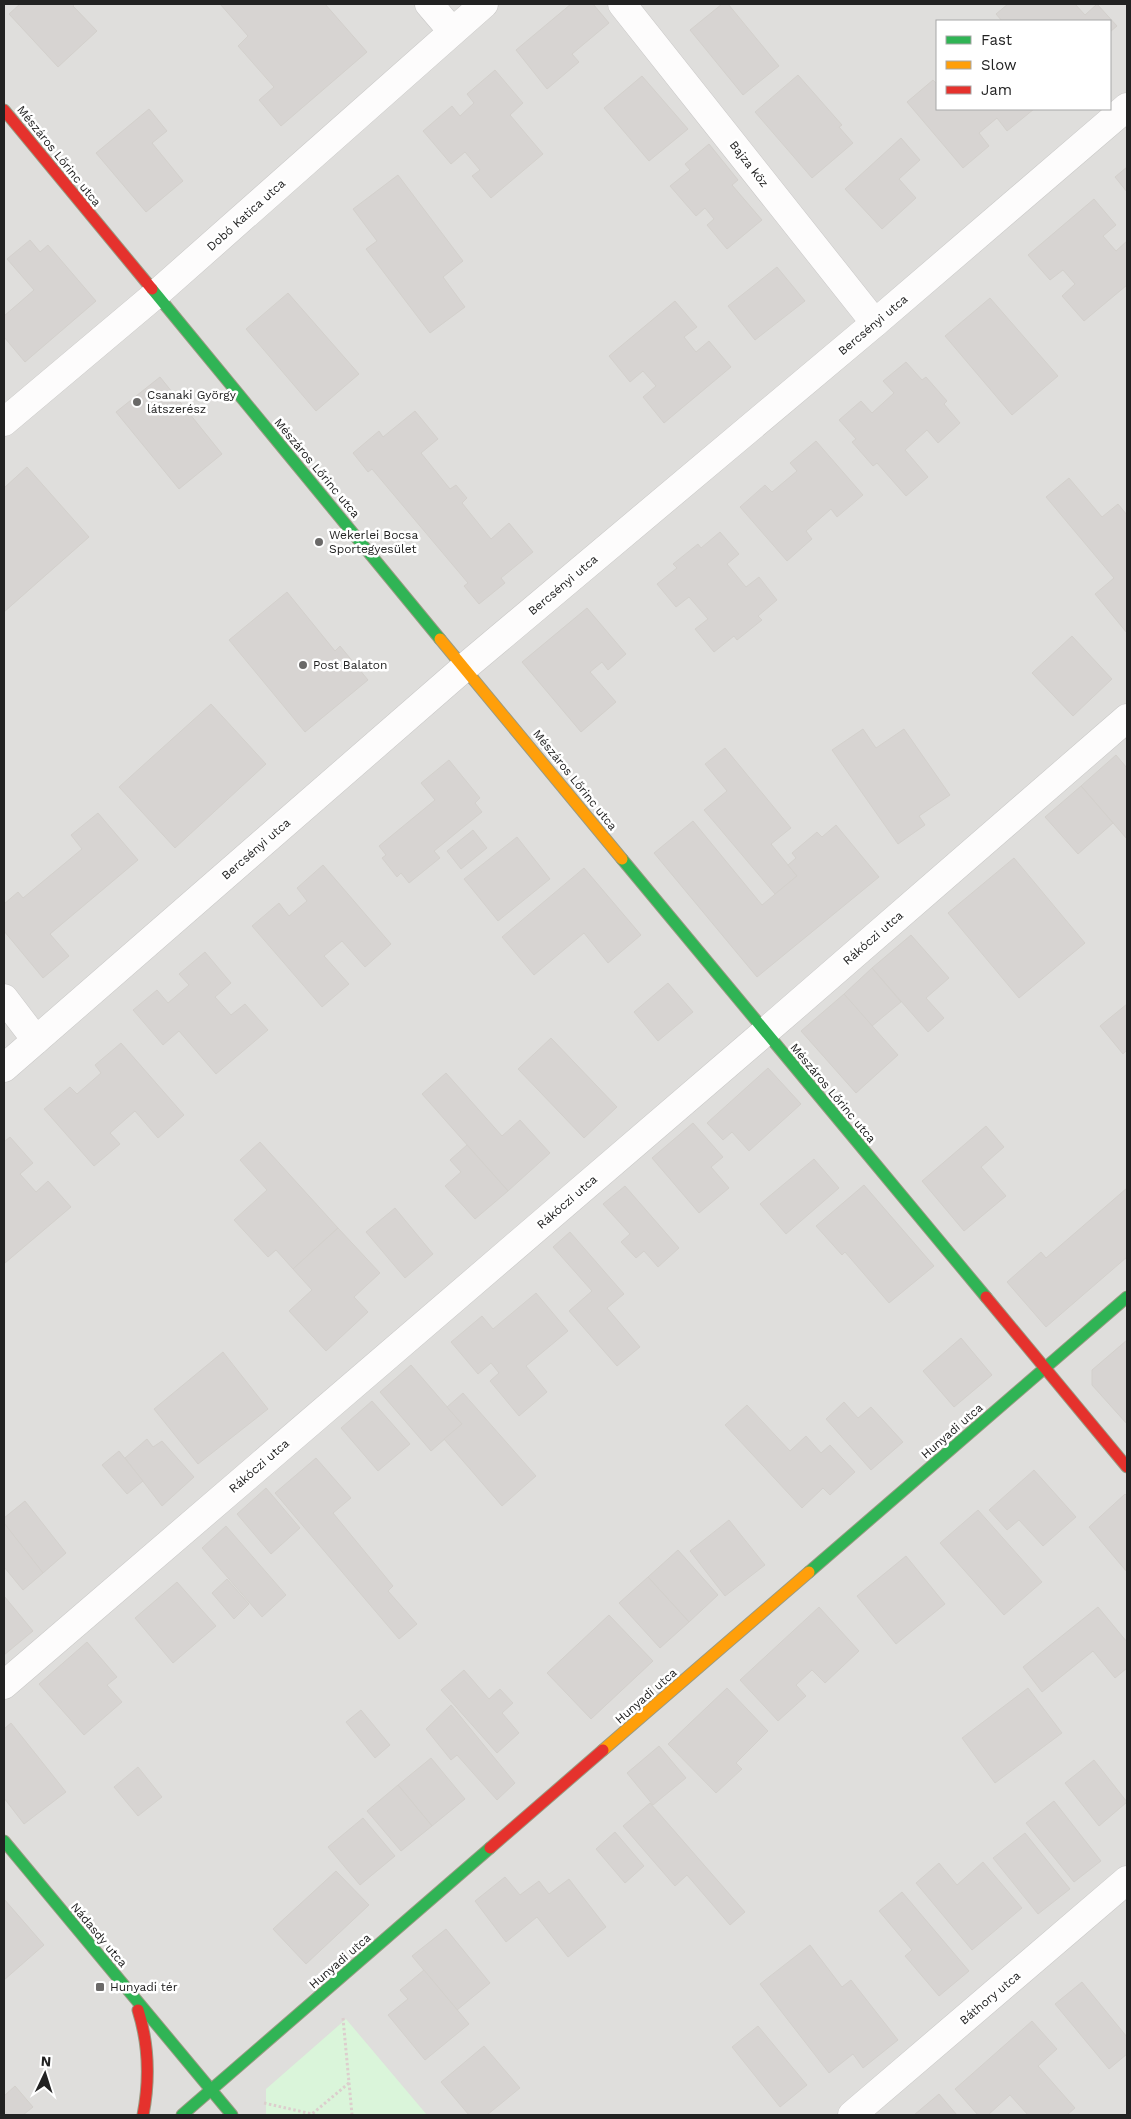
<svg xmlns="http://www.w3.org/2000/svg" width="1131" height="2119" viewBox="0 0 1131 2119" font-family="'Work Sans',sans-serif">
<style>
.residential{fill:#dfdedc;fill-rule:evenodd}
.park{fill:#daf5da}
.building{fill:#d7d4d2;stroke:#d3d0cc}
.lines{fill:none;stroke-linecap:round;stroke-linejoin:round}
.street-casing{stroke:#c9c8c7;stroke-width:29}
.fast-casing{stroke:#999a82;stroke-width:13}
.slow-casing{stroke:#999a82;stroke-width:13}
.jam-casing{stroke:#999a82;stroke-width:13}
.path{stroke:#dccecd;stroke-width:3;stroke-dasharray:2.5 2.5;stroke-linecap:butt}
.street{stroke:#fdfcfc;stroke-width:28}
.fast{stroke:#30b455;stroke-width:11}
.slow{stroke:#ff9f0a;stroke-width:11}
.jam{stroke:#e5322d;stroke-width:11}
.poi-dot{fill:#6a6968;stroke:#fff;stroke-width:2}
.labels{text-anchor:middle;stroke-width:5;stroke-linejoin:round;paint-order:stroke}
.street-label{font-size:12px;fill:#222;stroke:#fff}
.poi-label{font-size:12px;fill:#222;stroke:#fff;text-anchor:start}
</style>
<rect width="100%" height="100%" fill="#f0eeeb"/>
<path class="residential" d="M4,4H1127V2115H4ZM937,21H1110V109H937Z"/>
<polygon class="park" points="346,2019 427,2115 266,2114 266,2089"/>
<g class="building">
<polygon points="20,4 75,4 73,6 97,31 58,67 9,14"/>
<polygon points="220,4 325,4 367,52 281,126 259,100 274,87 238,46 248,36"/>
<polygon points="571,4 593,4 609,23 572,54 579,62 547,89 516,50"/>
<polygon points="722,4 728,4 779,66 743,95 690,30"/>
<polygon points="1008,4 1075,4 1085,15 1097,4 1117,26 1110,32 1110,21 1002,21 996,14"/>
<polygon points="495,70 523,103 510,115 543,154 491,198 472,176 480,170 465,152 451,164 423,131 452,106 460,116 474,103 467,94"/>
<polygon points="798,75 842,125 839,127 853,143 812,178 755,112"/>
<polygon points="642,76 688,129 649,161 604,108"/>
<polygon points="933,80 937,84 937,109 1034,109 1007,131 997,118 979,133 989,146 963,168 907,102"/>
<polygon points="149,109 167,131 152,143 183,181 146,212 96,153"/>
<polygon points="901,138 920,160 899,179 916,198 882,229 845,189"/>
<polygon points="709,144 738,180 732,185 762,220 727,249 707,225 714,219 705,208 696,216 670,186 690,170 685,164"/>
<polygon points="1127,167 1127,192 1115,177"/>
<polygon points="398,175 463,261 443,277 465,307 430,333 366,249 377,241 353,209"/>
<polygon points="1094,199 1116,225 1103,236 1116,251 1127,241 1127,285 1084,321 1062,296 1075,284 1063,270 1050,280 1028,255"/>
<polygon points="30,240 40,252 48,245 96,301 25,362 4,337 4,316 34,290 7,259"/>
<polygon points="777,267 805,301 755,340 728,306"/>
<polygon points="288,293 359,374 316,411 246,329"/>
<polygon points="990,298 1058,376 1012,415 945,336"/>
<polygon points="675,301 697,327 684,337 696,352 709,341 731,367 664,423 643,397 656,386 643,371 630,382 609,356"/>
<polygon points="906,362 922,380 926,377 947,401 944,404 960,423 938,443 927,430 905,450 928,477 906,496 877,463 873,466 852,442 856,439 839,420 861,401 872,413 894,393 883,381"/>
<polygon points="160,377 222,454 179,489 116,412"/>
<polygon points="415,411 438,439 421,453 450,489 456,485 467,498 462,503 491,539 509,523 533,552 501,578 505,583 479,604 464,586 468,583 372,469 368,472 353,453 379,431 383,437"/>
<polygon points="816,441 863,495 837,517 831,509 806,531 812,539 787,561 740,507 765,485 772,492 797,471 790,463"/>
<polygon points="27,467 89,537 4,612 4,488"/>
<polygon points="1069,478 1102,517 1118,504 1127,515 1127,633 1095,594 1114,578 1046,497"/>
<polygon points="720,532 739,554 727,564 746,587 759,577 777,600 758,616 762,620 737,640 734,636 714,652 695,629 708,619 689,597 676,607 657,584 677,568 673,564 698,544 701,548"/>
<polygon points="287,592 335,651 340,646 368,680 305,732 229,640"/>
<polygon points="587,608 626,654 608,670 602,662 590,672 616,702 581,732 522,662"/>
<polygon points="1072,636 1112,679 1073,716 1032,673"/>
<polygon points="211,704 266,764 175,848 119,787"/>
<polygon points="863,729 876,748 904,729 950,795 919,816 925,825 898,844 832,750"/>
<polygon points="725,748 791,828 771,844 797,876 775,894 704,810 727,791 705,764"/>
<polygon points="1116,755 1127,768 1127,839 1081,786"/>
<polygon points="449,760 480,798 475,803 482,812 434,851 440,858 409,883 401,873 397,877 382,858 386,855 379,846 435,800 421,783"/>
<polygon points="1081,786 1113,823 1078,854 1045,817"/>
<polygon points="98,813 138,860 50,934 69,956 43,978 4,931 4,904 18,892 23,898 82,849 71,835"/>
<polygon points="693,821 762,905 797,876 788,865 796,858 792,853 817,832 822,837 836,825 879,877 757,977 654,853"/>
<polygon points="473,830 487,848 461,869 447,851"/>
<polygon points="517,837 550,879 498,921 464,879"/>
<polygon points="1014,858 1085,943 1019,998 948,913"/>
<polygon points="323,865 391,944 365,967 342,941 324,956 349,984 322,1007 252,926 279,903 289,916 307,901 297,888"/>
<polygon points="584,868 641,935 608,963 584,933 534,975 502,937"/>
<polygon points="911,935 949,978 926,998 944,1018 928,1032 872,968"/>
<polygon points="205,952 231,983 215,997 231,1015 245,1004 268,1030 216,1074 179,1031 163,1045 133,1010 157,990 168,1003 189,985 179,974"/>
<polygon points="872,968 901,1002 872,1026 844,994"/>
<polygon points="668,983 693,1012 658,1041 634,1012"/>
<polygon points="844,994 898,1055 856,1093 801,1031"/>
<polygon points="1127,1004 1127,1050 1123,1054 1100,1026"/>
<polygon points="551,1038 617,1107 584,1138 518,1069"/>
<polygon points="121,1043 184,1115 158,1138 135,1111 110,1133 120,1144 94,1166 44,1109 70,1087 77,1094 101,1073 95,1065"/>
<polygon points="768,1068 801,1104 749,1151 732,1132 723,1140 707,1123"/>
<polygon points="446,1073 502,1136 520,1120 550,1153 508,1191 422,1094"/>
<polygon points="693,1123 723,1157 711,1167 729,1188 699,1213 652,1158"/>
<polygon points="986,1126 1004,1147 981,1167 1006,1196 964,1231 922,1181"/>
<polygon points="10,1137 33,1163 20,1174 36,1192 48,1181 71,1207 5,1263 4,1142"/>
<polygon points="260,1142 338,1228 293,1269 276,1250 268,1257 234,1220 267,1190 240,1160"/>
<polygon points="467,1145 508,1191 475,1219 445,1186 461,1172 450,1160"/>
<polygon points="814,1159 839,1188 786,1234 760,1204"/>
<polygon points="864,1185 934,1266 889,1303 845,1252 842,1255 816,1226"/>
<polygon points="625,1186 679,1248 658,1267 644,1251 636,1258 621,1242 630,1234 603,1204"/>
<polygon points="1127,1188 1127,1257 1046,1327 1007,1282 1041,1252 1046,1258"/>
<polygon points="395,1208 433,1254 405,1278 366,1232"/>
<polygon points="338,1228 380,1273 354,1297 368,1312 326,1351 289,1311 312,1290 293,1269"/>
<polygon points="570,1232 624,1294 607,1308 640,1347 617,1366 569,1311 592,1291 553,1247"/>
<polygon points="536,1293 568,1331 526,1366 547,1392 519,1416 490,1381 499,1373 491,1363 478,1374 451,1342 482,1316 493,1329"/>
<polygon points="961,1338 992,1375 954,1407 923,1371"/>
<polygon points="1127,1340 1127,1424 1092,1385 1092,1370"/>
<polygon points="223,1352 268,1409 198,1464 154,1409"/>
<polygon points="411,1365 462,1424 431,1451 380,1392"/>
<polygon points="463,1393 536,1476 502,1506 444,1439 462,1424 447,1407"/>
<polygon points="372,1401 410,1444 378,1471 341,1428"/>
<polygon points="844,1402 858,1418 871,1407 903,1442 871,1470 826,1419"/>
<polygon points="747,1405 790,1451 806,1436 821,1453 830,1445 855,1472 830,1495 823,1488 802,1508 725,1425"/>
<polygon points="147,1439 153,1447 162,1441 194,1477 162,1506 125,1458"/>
<polygon points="119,1451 143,1481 127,1494 102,1465"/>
<polygon points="316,1458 351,1498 333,1513 393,1586 388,1591 417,1624 399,1639 275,1493"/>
<polygon points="1034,1470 1076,1517 1043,1546 1019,1520 1007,1530 989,1510"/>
<polygon points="266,1488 300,1528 271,1554 237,1514"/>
<polygon points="1125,1494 1127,1496 1127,1572 1089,1527"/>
<polygon points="25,1501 66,1553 43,1573 4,1523 4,1518"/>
<polygon points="978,1510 1042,1582 1004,1615 940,1543"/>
<polygon points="729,1520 765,1565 725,1596 690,1551"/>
<polygon points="4,1523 43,1573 23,1590 4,1567"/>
<polygon points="226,1526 286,1595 262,1617 202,1548"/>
<polygon points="678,1550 718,1595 689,1622 648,1577"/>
<polygon points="906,1556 945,1604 896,1644 857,1596"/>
<polygon points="648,1577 689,1622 660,1648 619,1603"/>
<polygon points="227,1579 249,1604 234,1619 212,1593"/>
<polygon points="177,1582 216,1626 173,1663 135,1618"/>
<polygon points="4,1596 33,1631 4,1655"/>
<polygon points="819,1607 859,1651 825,1683 812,1670 796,1685 806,1696 778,1721 740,1680"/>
<polygon points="1098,1607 1127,1642 1127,1668 1115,1678 1093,1651 1042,1692 1023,1667"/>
<polygon points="609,1615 653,1661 591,1719 547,1673"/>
<polygon points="87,1642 117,1677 107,1685 122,1702 84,1735 39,1684"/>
<polygon points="464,1670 489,1699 500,1689 513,1703 502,1713 519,1733 497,1753 441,1690"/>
<polygon points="727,1688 768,1731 736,1763 742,1769 716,1793 668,1744"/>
<polygon points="1028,1688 1062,1733 995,1783 962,1738"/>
<polygon points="451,1705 515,1783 497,1800 457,1755 451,1760 426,1729"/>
<polygon points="361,1710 390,1745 375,1758 346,1722"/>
<polygon points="11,1723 66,1792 24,1824 4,1798 4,1729"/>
<polygon points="659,1746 686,1778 653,1805 627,1773"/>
<polygon points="431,1758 465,1799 432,1826 398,1785"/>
<polygon points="1094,1760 1127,1802 1099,1826 1065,1783"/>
<polygon points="138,1767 162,1797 138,1816 114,1787"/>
<polygon points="398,1785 432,1826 401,1851 367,1811"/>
<polygon points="1054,1801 1101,1861 1074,1882 1026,1823"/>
<polygon points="650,1803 745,1912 730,1925 687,1875 675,1886 623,1826"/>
<polygon points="363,1818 395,1856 360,1885 328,1847"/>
<polygon points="615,1832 644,1866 625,1883 596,1849"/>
<polygon points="1025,1833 1070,1889 1038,1914 993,1858"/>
<polygon points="983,1862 1022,1908 972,1950 916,1883 939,1863 957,1885"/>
<polygon points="336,1871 369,1905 306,1964 273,1929"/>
<polygon points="505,1877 520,1895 539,1881 549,1894 569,1879 606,1927 568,1957 537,1917 506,1942 475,1901"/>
<polygon points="902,1892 969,1971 939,1996 905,1956 912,1950 879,1911"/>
<polygon points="4,1899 44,1945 4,1980"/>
<polygon points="446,1929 490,1983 457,2010 412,1956"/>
<polygon points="810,1945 842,1987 851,1980 898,2040 863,2068 853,2054 829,2073 760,1984"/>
<polygon points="424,1970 469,2024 425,2060 388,2015 408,1999 400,1990"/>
<polygon points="1082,1982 1127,2037 1127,2054 1109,2069 1055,2004"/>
<polygon points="1032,2021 1057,2049 1038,2066 1075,2108 1067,2115 1028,2115 1010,2095 988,2115 978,2115 955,2089"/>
<polygon points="758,2026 807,2085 780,2107 732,2047"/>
<polygon points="484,2046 520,2088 487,2115 469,2115 441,2082"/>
<polygon points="15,2086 33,2107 23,2115 4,2115 4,2096"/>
<polygon points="939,2094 957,2115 914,2115"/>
</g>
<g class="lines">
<g class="street-casing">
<g id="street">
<polyline points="429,4 452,31"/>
<polyline points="622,4 875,323"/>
<polyline points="4,422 155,295 484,4"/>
<polyline points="4,998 36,1040"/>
<polyline points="4,1068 465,667 875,323 1127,107"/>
<polyline points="4,1685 765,1032 1127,718"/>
<polyline points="852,2115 1127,1880"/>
</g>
</g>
<g class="fast-casing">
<g id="fast">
<polyline points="152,289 440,639"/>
<polyline points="622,859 986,1297"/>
<polyline points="809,1572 1127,1297"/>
<polyline points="4,1841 232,2115"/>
<polyline points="182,2115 490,1848"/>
</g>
</g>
<g class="slow-casing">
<g id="slow">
<polyline points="440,639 622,859"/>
<polyline points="603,1750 809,1572"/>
</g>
</g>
<g class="jam-casing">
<g id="jam">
<polyline points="4,110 152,289"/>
<polyline points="986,1297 1127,1467"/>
<polyline points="490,1848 603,1750"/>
<path d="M138,2010C149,2045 150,2079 143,2115"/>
</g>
</g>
<g class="path">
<polyline points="343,2018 352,2115"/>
<polyline points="264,2103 312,2114 349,2083"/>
</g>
<use href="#street" class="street"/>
<use href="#fast" class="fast"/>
<use href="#slow" class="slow"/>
<use href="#jam" class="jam"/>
</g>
<g class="poi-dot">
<circle cx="137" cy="402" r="5"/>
<circle cx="319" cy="542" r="5"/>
<circle cx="303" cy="665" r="5"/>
<rect x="95" y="1982" width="10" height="10" rx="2.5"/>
</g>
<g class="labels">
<g class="street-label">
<text transform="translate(59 156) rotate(51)" y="4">Mészáros Lőrinc utca</text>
<text transform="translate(749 164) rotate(52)" y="4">Bajza köz</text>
<text transform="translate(246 215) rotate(-42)" y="4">Dobó Katica utca</text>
<text transform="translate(873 325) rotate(-40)" y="4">Bercsényi utca</text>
<text transform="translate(317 468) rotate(50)" y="4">Mészáros Lőrinc utca</text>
<text transform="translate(563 585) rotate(-40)" y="4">Bercsényi utca</text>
<text transform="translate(575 780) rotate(51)" y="4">Mészáros Lőrinc utca</text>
<text transform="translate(256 849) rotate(-41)" y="4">Bercsényi utca</text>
<text transform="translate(873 938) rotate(-41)" y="4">Rákóczi utca</text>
<text transform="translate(833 1093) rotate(50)" y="4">Mészáros Lőrinc utca</text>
<text transform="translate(567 1202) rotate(-41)" y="4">Rákóczi utca</text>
<text transform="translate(952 1431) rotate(-41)" y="4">Hunyadi utca</text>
<text transform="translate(259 1466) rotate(-41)" y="4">Rákóczi utca</text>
<text transform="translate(646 1696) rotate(-41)" y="4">Hunyadi utca</text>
<text transform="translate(99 1935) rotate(50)" y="4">Nádasdy utca</text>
<text transform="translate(340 1961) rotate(-41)" y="4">Hunyadi utca</text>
<text transform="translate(990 1998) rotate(-40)" y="4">Báthory utca</text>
</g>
<g class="poi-label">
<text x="147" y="399">Csanaki György<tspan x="147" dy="14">látszerész</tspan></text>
<text x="329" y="539">Wekerlei Bocsa<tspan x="329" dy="14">Sportegyesület</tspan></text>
<text x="313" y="669">Post Balaton</text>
<text x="110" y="1991">Hunyadi tér</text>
</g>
</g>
<rect width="1131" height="2119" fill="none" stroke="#222222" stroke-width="10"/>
<rect x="936" y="20" width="175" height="90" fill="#ffffff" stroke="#a7a7a7"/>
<rect x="946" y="36" width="25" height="8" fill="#30b455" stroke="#a7a7a7"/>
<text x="981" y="45" font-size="15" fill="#222222">Fast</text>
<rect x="946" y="61" width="25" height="8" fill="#ff9f0a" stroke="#a7a7a7"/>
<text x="981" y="70" font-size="15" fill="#222222">Slow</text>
<rect x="946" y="86" width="25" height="8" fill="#e5322d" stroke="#a7a7a7"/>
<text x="981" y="95" font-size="15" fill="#222222">Jam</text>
<g transform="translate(45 2074) rotate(4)" stroke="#ffffff" stroke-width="4" paint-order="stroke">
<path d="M0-4L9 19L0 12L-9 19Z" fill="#222222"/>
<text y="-8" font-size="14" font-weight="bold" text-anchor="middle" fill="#222222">N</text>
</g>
</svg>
